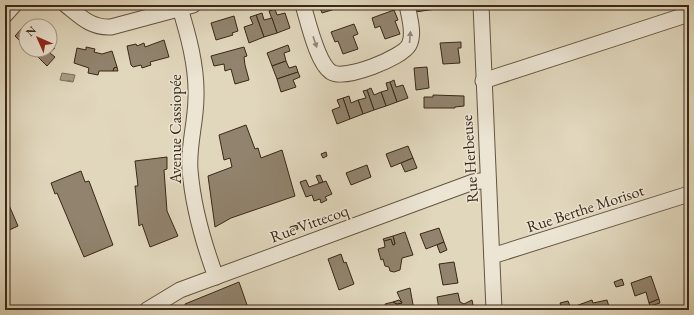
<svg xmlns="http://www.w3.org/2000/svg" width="694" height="315" viewBox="0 0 694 315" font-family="'EB Garamond',serif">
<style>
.water{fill:url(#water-ripples);stroke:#7c6e59}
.building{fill:#91836d;stroke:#3a2817}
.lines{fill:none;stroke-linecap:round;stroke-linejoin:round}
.minor-casing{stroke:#645440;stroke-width:17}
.minor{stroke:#ece5d4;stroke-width:15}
.oneway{fill:#938676}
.labels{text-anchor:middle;stroke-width:3;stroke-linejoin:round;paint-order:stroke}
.street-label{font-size:16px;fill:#3a2817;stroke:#ece5d4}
</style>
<defs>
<pattern id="water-ripples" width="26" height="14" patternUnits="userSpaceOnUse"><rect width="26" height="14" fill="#a89c85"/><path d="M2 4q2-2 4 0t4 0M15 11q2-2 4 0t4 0" fill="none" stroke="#8a7f6c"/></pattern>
</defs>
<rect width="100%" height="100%" fill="#e1d7bd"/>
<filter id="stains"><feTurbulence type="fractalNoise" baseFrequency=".005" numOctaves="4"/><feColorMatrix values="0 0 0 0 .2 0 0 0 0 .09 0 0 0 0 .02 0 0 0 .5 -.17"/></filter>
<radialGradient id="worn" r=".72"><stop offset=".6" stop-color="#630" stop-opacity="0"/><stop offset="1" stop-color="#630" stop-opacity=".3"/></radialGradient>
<polygon class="water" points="62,73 75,75 73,82 60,80"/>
<g class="building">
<polygon points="319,5 334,5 335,9 322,13"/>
<polygon points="334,5 345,5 335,9"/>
<polygon points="414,5 443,5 443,8 415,12"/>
<polygon points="275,9 277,15 285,13 290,28 277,33 269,11"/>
<polygon points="394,10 398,20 395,21 400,34 385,39 380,26 375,28 372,18"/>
<polygon points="262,13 264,20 272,18 277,33 264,37 256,15"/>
<polygon points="256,15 264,37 249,43 244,27 253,24 250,17"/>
<polygon points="234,16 238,31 232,33 233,35 216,40 211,23"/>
<polygon points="354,24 358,34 353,36 358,49 343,54 338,41 335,42 331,32"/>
<polygon points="22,28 26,30 24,45 15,36"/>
<polygon points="164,40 169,57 150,62 151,65 142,68 141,65 133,67 131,65 127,46 136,44 137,46 144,43 145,47"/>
<polygon points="461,42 461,48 458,48 460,63 443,64 440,43"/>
<polygon points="50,43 55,48 50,53 55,57 47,66 36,55 38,53 35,50 50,50"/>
<polygon points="288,45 290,51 284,53 286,61 272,66 267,53"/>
<polygon points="86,47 95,49 94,52 102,54 112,51 117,67 114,68 113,71 99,71 98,75 88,73 89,68 74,63 77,48 86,50"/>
<polygon points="244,47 247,56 244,57 245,65 249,80 235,84 231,69 225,71 224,64 214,66 211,56"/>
<polygon points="286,61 289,68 296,66 298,72 277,79 272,66"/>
<polygon points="117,67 118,71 113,71 114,68"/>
<polygon points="427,67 429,88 416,90 414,68"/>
<polygon points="298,72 300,77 293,80 296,87 281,92 277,79"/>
<polygon points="394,80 396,87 403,85 408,98 397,102 390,82"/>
<polygon points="390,82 397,102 386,106 381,92 388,90 386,83"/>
<polygon points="371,88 374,95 381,92 386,106 374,110 367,90"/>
<polygon points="367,90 374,110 363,114 358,100 366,98 363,91"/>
<polygon points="433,95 464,96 464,106 455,107 455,108 424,108 424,97 433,97"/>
<polygon points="349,96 351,103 358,100 363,114 350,119 343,98"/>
<polygon points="343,98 350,119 337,124 332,110 340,107 337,100"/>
<polygon points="246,125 255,149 258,148 261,158 282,150 295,196 231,218 215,227 208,176 232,167 230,158 224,160 219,135"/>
<polygon points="408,146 413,158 391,167 386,154"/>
<polygon points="326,152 327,156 323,158 321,154"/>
<polygon points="167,157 167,169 164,170 167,211 178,236 150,247 142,224 139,226 135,186 138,186 135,161"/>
<polygon points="413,158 417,168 405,172 401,163"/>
<polygon points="367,165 371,177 351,185 346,173"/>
<polygon points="81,171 85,182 89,181 113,245 84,257 57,193 55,194 51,183"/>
<polygon points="320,175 323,182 319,183 316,176"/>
<polygon points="306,180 309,187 326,181 332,194 325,197 327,200 321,203 320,199 314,201 312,195 306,197 300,182"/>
<polygon points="5,196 18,226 5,232"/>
<polygon points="297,225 298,229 291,231 290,227"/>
<polygon points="439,228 444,242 426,249 420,234"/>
<polygon points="405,232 413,255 402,258 400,270 394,272 390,271 389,267 385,266 383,259 381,260 378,249 385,247 384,241 391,239 393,245 395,244 393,236"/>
<polygon points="393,236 395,244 393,245 391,239 384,241 383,239"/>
<polygon points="444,242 447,250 440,253 437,245"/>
<polygon points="341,254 344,263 346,262 354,284 339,290 328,259"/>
<polygon points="454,262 458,283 443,285 439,264"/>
<polygon points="651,276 659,299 649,303 646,292 635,296 631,283"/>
<polygon points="622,279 624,285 616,287 614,282"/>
<polygon points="239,282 247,305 240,310 187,310 185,304"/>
<polygon points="410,288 414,310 387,310 385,304 393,302 397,304 402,303 397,292"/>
<polygon points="458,293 460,302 464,304 472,300 474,310 446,310 445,307 439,309 437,297"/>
<polygon points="659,299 660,303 650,306 649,303"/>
<polygon points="399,300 402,303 397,304 393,302"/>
<polygon points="592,300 593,303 607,300 610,310 565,310"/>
<polygon points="568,301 570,306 562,308 560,303"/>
</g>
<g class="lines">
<g class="minor-casing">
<g id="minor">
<path d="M66,5C81,17 91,28 111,27L193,5"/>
<path d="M179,5C188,34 197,66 196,97C196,122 188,146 190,170C193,207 203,242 216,277"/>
<path d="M303,5C308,21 317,63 331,72C344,81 402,58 409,45C415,34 409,16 407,5"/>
<polyline points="481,5 494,310"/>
<polyline points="5,15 14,5"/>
<polyline points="483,81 689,14"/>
<polyline points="492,256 689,194"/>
<polyline points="147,310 180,290 473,182 488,180"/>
</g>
</g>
<use href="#minor" class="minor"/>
</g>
<defs><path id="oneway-solid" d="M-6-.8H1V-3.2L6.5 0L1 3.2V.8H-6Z"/></defs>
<g class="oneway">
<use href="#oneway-solid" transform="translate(410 37) rotate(-85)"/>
<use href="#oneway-solid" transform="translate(315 42) rotate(71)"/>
</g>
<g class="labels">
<g class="street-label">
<text transform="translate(175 129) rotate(-90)" y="6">Avenue Cassiopée</text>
<text transform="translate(469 159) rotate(-94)" y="6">Rue Herbeuse</text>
<text transform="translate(585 208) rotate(-18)" y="6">Rue Berthe Morisot</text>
<text transform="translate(309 223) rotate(-20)" y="6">Rue Vittecoq</text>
</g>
</g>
<rect width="694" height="315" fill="none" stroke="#e1d7bd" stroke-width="20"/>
<rect x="6" y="6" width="682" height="303" fill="none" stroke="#3a2817" stroke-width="2"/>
<rect x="10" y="10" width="674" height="295" fill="none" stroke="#3a2817"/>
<g transform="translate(38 38) rotate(315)"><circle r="19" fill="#ece5d4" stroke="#a59988"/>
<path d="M0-3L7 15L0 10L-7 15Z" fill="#8f2418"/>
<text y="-6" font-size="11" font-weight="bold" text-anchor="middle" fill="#3a2817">N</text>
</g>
<rect width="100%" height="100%" filter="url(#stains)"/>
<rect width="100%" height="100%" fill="url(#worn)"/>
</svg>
